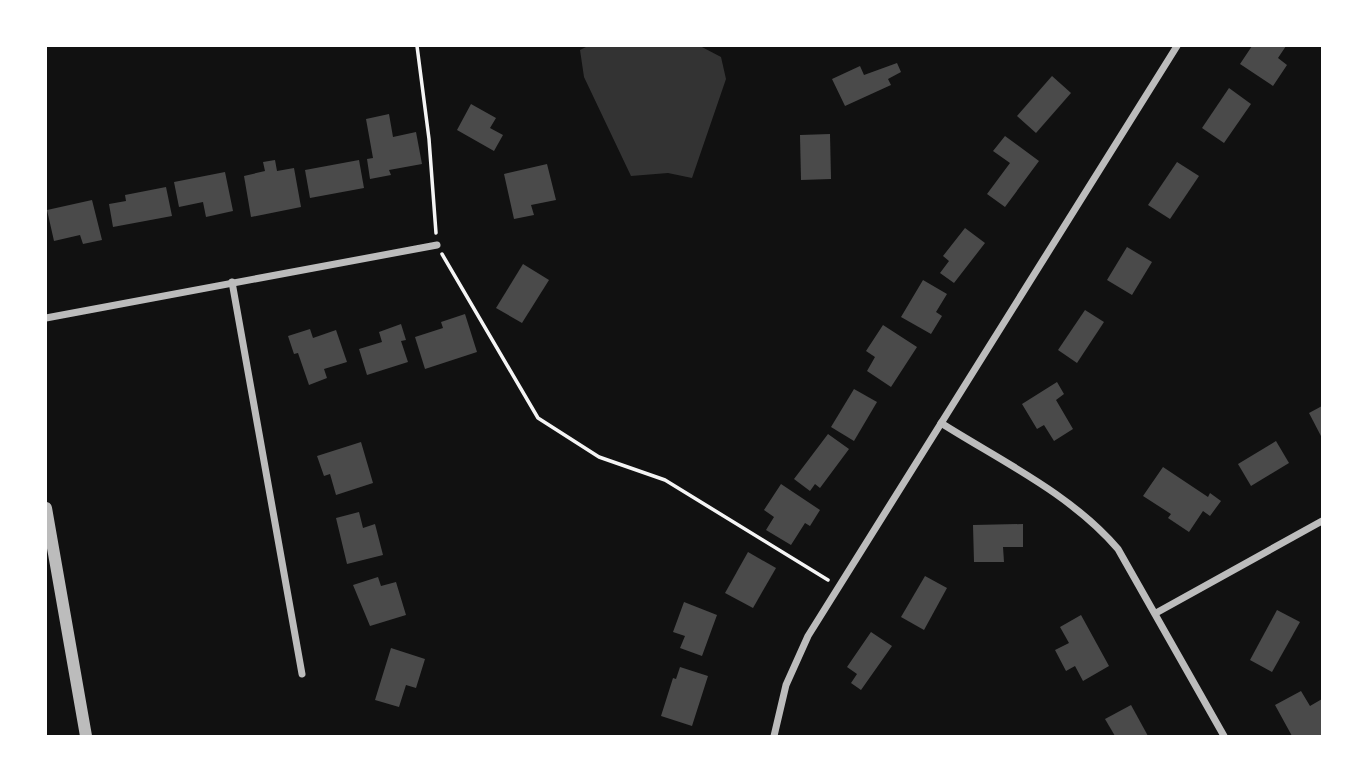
<svg xmlns="http://www.w3.org/2000/svg" width="1368" height="782" viewBox="0 0 1368 782" font-family="Arial,sans-serif">
<style>
.water{fill:#333}
.building{fill:#4a4a4a}
.lines{fill:none;stroke-linecap:round;stroke-linejoin:round}
.path{stroke:#f5f5f5;stroke-width:3.5}
.minor{stroke:#bcbcbc;stroke-width:7}
.tertiary{stroke:#bcbcbc;stroke-width:12}
</style>
<rect width="100%" height="100%" fill="#111"/>
<polygon class="water" points="588,46 700,46 721,57 726,79 692,178 668,173 631,176 584,77 580,50"/>
<g class="building">
<polygon points="1252,46 1286,46 1278,58 1287,65 1273,86 1240,64"/>
<polygon points="897,63 901,72 888,79 891,85 845,106 832,79 860,66 864,75"/>
<polygon points="1052,76 1071,93 1036,133 1017,116"/>
<polygon points="1229,88 1251,104 1224,143 1202,128"/>
<polygon points="471,104 496,118 490,128 503,135 494,151 457,130"/>
<polygon points="389,114 393,137 416,132 422,164 389,170 391,175 370,179 367,159 373,158 366,119"/>
<polygon points="830,134 831,179 801,180 800,135"/>
<polygon points="1005,136 1039,161 1005,207 987,194 1010,163 993,151"/>
<polygon points="275,160 277,171 294,168 301,207 251,217 244,176 265,171 263,162"/>
<polygon points="359,160 364,188 310,198 305,170"/>
<polygon points="1177,162 1199,176 1170,219 1148,205"/>
<polygon points="547,164 556,200 531,205 534,215 514,219 504,174"/>
<polygon points="225,172 233,211 206,217 203,202 179,207 174,182"/>
<polygon points="166,187 172,216 113,227 109,204 126,201 125,195"/>
<polygon points="92,200 102,240 83,244 80,235 54,241 47,210"/>
<polygon points="965,228 985,243 954,283 940,273 949,261 943,256"/>
<polygon points="1127,247 1152,262 1132,295 1107,280"/>
<polygon points="523,264 549,280 522,323 496,308"/>
<polygon points="923,280 947,294 936,312 942,316 931,334 901,317"/>
<polygon points="1085,310 1104,322 1077,363 1058,350"/>
<polygon points="465,314 477,352 425,369 415,337 443,328 441,322"/>
<polygon points="401,324 406,340 401,341 408,362 367,375 359,349 382,342 379,332"/>
<polygon points="883,325 917,347 891,387 867,371 875,357 866,351"/>
<polygon points="310,329 313,338 336,330 347,362 324,369 327,378 309,385 298,353 294,354 288,336"/>
<polygon points="1057,382 1064,394 1056,400 1073,429 1054,441 1044,425 1037,429 1022,404"/>
<polygon points="854,389 877,402 854,441 831,427"/>
<polygon points="1322,406 1322,438 1309,413"/>
<polygon points="828,434 849,449 820,488 815,484 810,491 794,479"/>
<polygon points="1276,441 1289,463 1251,486 1238,464"/>
<polygon points="361,442 373,483 336,495 330,474 324,476 317,456"/>
<polygon points="1163,467 1208,497 1210,493 1221,501 1210,516 1203,511 1189,532 1168,518 1171,514 1143,496"/>
<polygon points="781,484 820,510 810,526 805,523 791,545 766,530 774,517 764,510"/>
<polygon points="359,512 363,528 375,524 383,555 347,564 336,518"/>
<polygon points="1023,524 1023,547 1003,547 1004,562 974,562 973,525"/>
<polygon points="748,552 776,568 753,608 725,593"/>
<polygon points="925,576 947,588 924,630 901,617"/>
<polygon points="378,577 381,586 396,582 406,615 370,626 353,585"/>
<polygon points="684,602 717,615 702,656 680,648 685,636 673,632"/>
<polygon points="1277,610 1300,622 1272,672 1250,660"/>
<polygon points="1081,615 1109,666 1083,681 1075,666 1066,671 1055,650 1069,643 1060,627"/>
<polygon points="871,632 892,646 861,690 851,683 857,674 847,667"/>
<polygon points="391,648 425,659 416,688 406,685 399,707 375,700"/>
<polygon points="680,667 708,676 692,726 661,716 673,678 676,679"/>
<polygon points="1301,691 1310,706 1322,699 1322,736 1292,736 1275,705"/>
<polygon points="1131,705 1148,736 1115,736 1105,719"/>
</g>
<g class="lines">
<g class="path">
<polyline points="417,46 429,139 436,233"/>
<polyline points="442,254 538,418 599,457 665,480 828,580"/>
</g>
<g class="minor">
<polyline points="232,282 302,674"/>
<polyline points="46,318 437,245"/>
<path d="M941,423C1001,461 1071,494 1118,549L1224,736"/>
<polyline points="1156,613 1322,521"/>
<polyline points="774,736 786,685 808,636 1177,46"/>
</g>
<polyline class="tertiary" points="46,508 86,736"/>
</g>
<rect width="1368" height="782" fill="none" stroke="#ffffff" stroke-width="94"/>
</svg>
